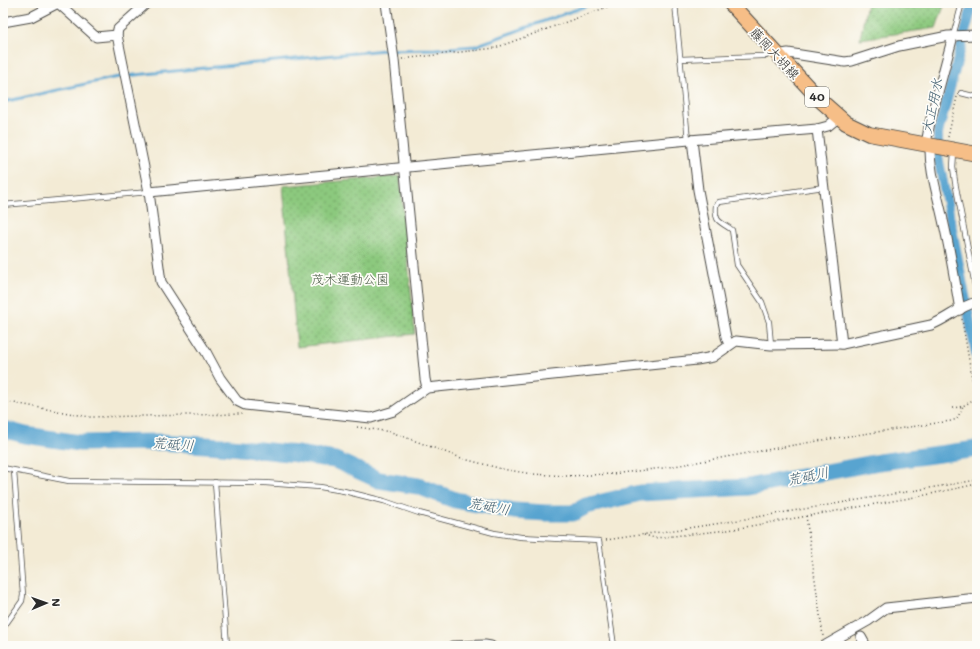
<svg xmlns="http://www.w3.org/2000/svg" width="980" height="649" viewBox="0 0 980 649" font-family="Mali,'Klee One',sans-serif">
<style>
.grass{fill:url(#grass-dots);stroke:#5c7a54}
.lines{fill:none;stroke-linecap:round;stroke-linejoin:round}
.stream{stroke:#58a4d0;stroke-width:3}
.canal{stroke:#58a4d0;stroke-width:10}
.river{stroke:#58a4d0;stroke-width:17}
.service-casing{stroke:#494844;stroke-width:6}
.minor-casing{stroke:#494844;stroke-width:11}
.primary-casing{stroke:#494844;stroke-width:16}
.path{stroke:#494844;stroke-width:1.5;stroke-dasharray:1 3;stroke-linecap:butt}
.service{stroke:#fff;stroke-width:4.5}
.minor{stroke:#fff;stroke-width:9}
.primary{stroke:#f6be87;stroke-width:14}
.labels{text-anchor:middle;stroke-width:3.5;stroke-linejoin:round;paint-order:stroke}
.shield{fill:#fdfcf7;stroke:#6a6a68;stroke-width:1}
.shield-label{font-size:12px;font-weight:bold;fill:#2b2b2b}
.street-label{font-size:13px;fill:#2b2b2b;stroke:#fdfcf7}
.park-label{font-size:13px;fill:#485a44;stroke:#fdfcf7}
.water-label{font-size:14px;font-style:italic;fill:#3d5b6d;stroke:#fdfcf7}
</style>
<defs>
<pattern id="grass-dots" width="8" height="8" patternUnits="userSpaceOnUse"><rect width="8" height="8" fill="#8cc97e"/><path d="M2 2h.1M6 6h.1" fill="none" stroke="#73a367" stroke-width="1.8" stroke-linecap="round"/></pattern>
</defs>
<rect width="100%" height="100%" fill="#fdfcf7"/>
<filter id="ink" filterUnits="userSpaceOnUse"><feTurbulence type="fractalNoise" baseFrequency=".025" numOctaves="2"/><feDisplacementMap in="SourceGraphic" scale="8" xChannelSelector="R" yChannelSelector="G"/><feConvolveMatrix kernelMatrix="1 2 1 2 8 2 1 2 1" color-interpolation-filters="sRGB"/></filter>
<filter id="wash" filterUnits="userSpaceOnUse"><feTurbulence type="fractalNoise" baseFrequency=".012" numOctaves="4" result="noise"/><feDisplacementMap in="SourceGraphic" scale="16" xChannelSelector="R" yChannelSelector="G"/><feGaussianBlur stdDeviation="0.9" result="paint"/><feColorMatrix in="noise" values="0 0 0 0 0 0 0 0 0 0 0 0 0 0 0 0 0 1.4 0 .05"/><feComposite in="paint" operator="in"/></filter>
<g filter="url(#wash)">
<rect width="100%" height="100%" fill="#f3ebd5"/>
<g class="grass">
<polygon points="867,3 945,3 936,28 860,39"/>
<polygon points="400,176 415,334 297,347 283,186"/>
</g>
<g class="lines">
<polyline class="stream" points="3,102 113,78 135,75 384,50 435,49 475,46 594,3"/>
<polyline class="canal" points="973,3 940,125 938,134 938,157 977,358"/>
<polyline class="river" points="3,429 25,435 80,443 159,442 221,446 297,454 335,460 379,480 418,486 455,500 514,511 546,513 573,513 586,506 640,493 748,487 879,462 977,449"/>
</g>
</g>
<g filter="url(#ink)">
<g class="lines">
<g class="service-casing">
<g id="service">
<polyline points="675,3 688,140"/>
<polyline points="953,36 962,3"/>
<polyline points="680,59 762,56 766,56 773,51"/>
<polyline points="961,93 977,97"/>
<polyline points="954,152 953,167 955,182 977,296"/>
<polyline points="3,205 149,192"/>
<path d="M771,345L769,322L762,302L737,265L732,230C721,221 714,224 716,205L719,202L824,187"/>
<polyline points="3,468 69,481 265,483 320,487 344,491 384,501 419,513 494,533 521,537 599,541 614,646"/>
<polyline points="215,482 227,646"/>
<polyline points="3,628 22,601 23,595 14,471"/>
</g>
</g>
<g class="minor-casing">
<g id="minor">
<polyline points="58,3 96,37 117,35"/>
<path d="M147,3L118,29L117,35L149,192L161,282L206,352L220,378L237,401L245,405L371,418L394,411L427,388L697,360L713,357L736,341L771,345L842,344L931,325C947,319 960,306 977,302"/>
<polyline points="386,3 394,60 425,379 427,388"/>
<polyline points="3,22 31,17 58,3"/>
<polyline points="776,55 788,53 845,62 852,61 899,46 948,36 977,35"/>
<polyline points="817,129 842,344"/>
<polyline points="692,140 698,190 726,337 729,345"/>
<polyline points="926,144 930,122 953,36"/>
<path d="M930,145C929,170 938,196 943,220C950,250 955,280 960,310"/>
<polyline points="149,192 678,141 817,129 828,126 839,117"/>
<polyline points="861,637 866,646"/>
<polyline points="452,646 485,645 491,646"/>
<polyline points="824,646 868,621 886,608 977,598"/>
</g>
</g>
<g class="primary-casing">
<polyline id="primary" points="730,3 820,100 846,123 869,134 977,154"/>
</g>
<g class="path">
<polyline points="402,59 495,48 618,3"/>
<polyline points="948,137 957,97"/>
<polyline points="962,319 973,384 977,397"/>
<polyline points="3,401 90,417 242,414"/>
<path d="M952,408C963,407 969,404 976,396"/>
<polyline points="357,427 391,432 464,459 502,469 532,474 567,476 612,474 663,468 829,439 951,421 957,419 963,406"/>
<polyline points="806,516 823,636"/>
<polyline points="644,535 655,538 728,530 921,496 977,484"/>
<polyline points="606,540 715,524 977,480"/>
</g>
<use href="#service" class="service"/>
<use href="#minor" class="minor"/>
<use href="#primary" class="primary"/>
</g>
</g>
<g class="labels">
<rect class="shield" x="805" y="87" width="24" height="20" rx="3"/>
<g class="shield-label">
<text x="817" y="101">40</text>
</g>
<g class="street-label">
<text transform="translate(775 53) rotate(47)" y="5">藤岡大胡線</text>
</g>
<g class="park-label">
<text x="350" y="284">茂木運動公園</text>
</g>
<g class="water-label">
<text transform="translate(932 106) rotate(-78)" y="5">大正用水</text>
<text transform="translate(173 444) rotate(4)" y="5">荒砥川</text>
<text transform="translate(808 476) rotate(-11)" y="5">荒砥川</text>
<text transform="translate(489 506) rotate(11)" y="5">荒砥川</text>
</g>
</g>
<rect width="980" height="649" fill="none" stroke="#fdfcf7" stroke-width="16"/>
<g transform="translate(46 603) rotate(88)" stroke="#fdfcf7" stroke-width="3" paint-order="stroke">
<path d="M0-3L7 15L0 10L-7 15Z" fill="#2b2b2b"/>
<text y="-6" font-size="11" font-weight="bold" text-anchor="middle" fill="#2b2b2b">N</text>
</g>
</svg>
